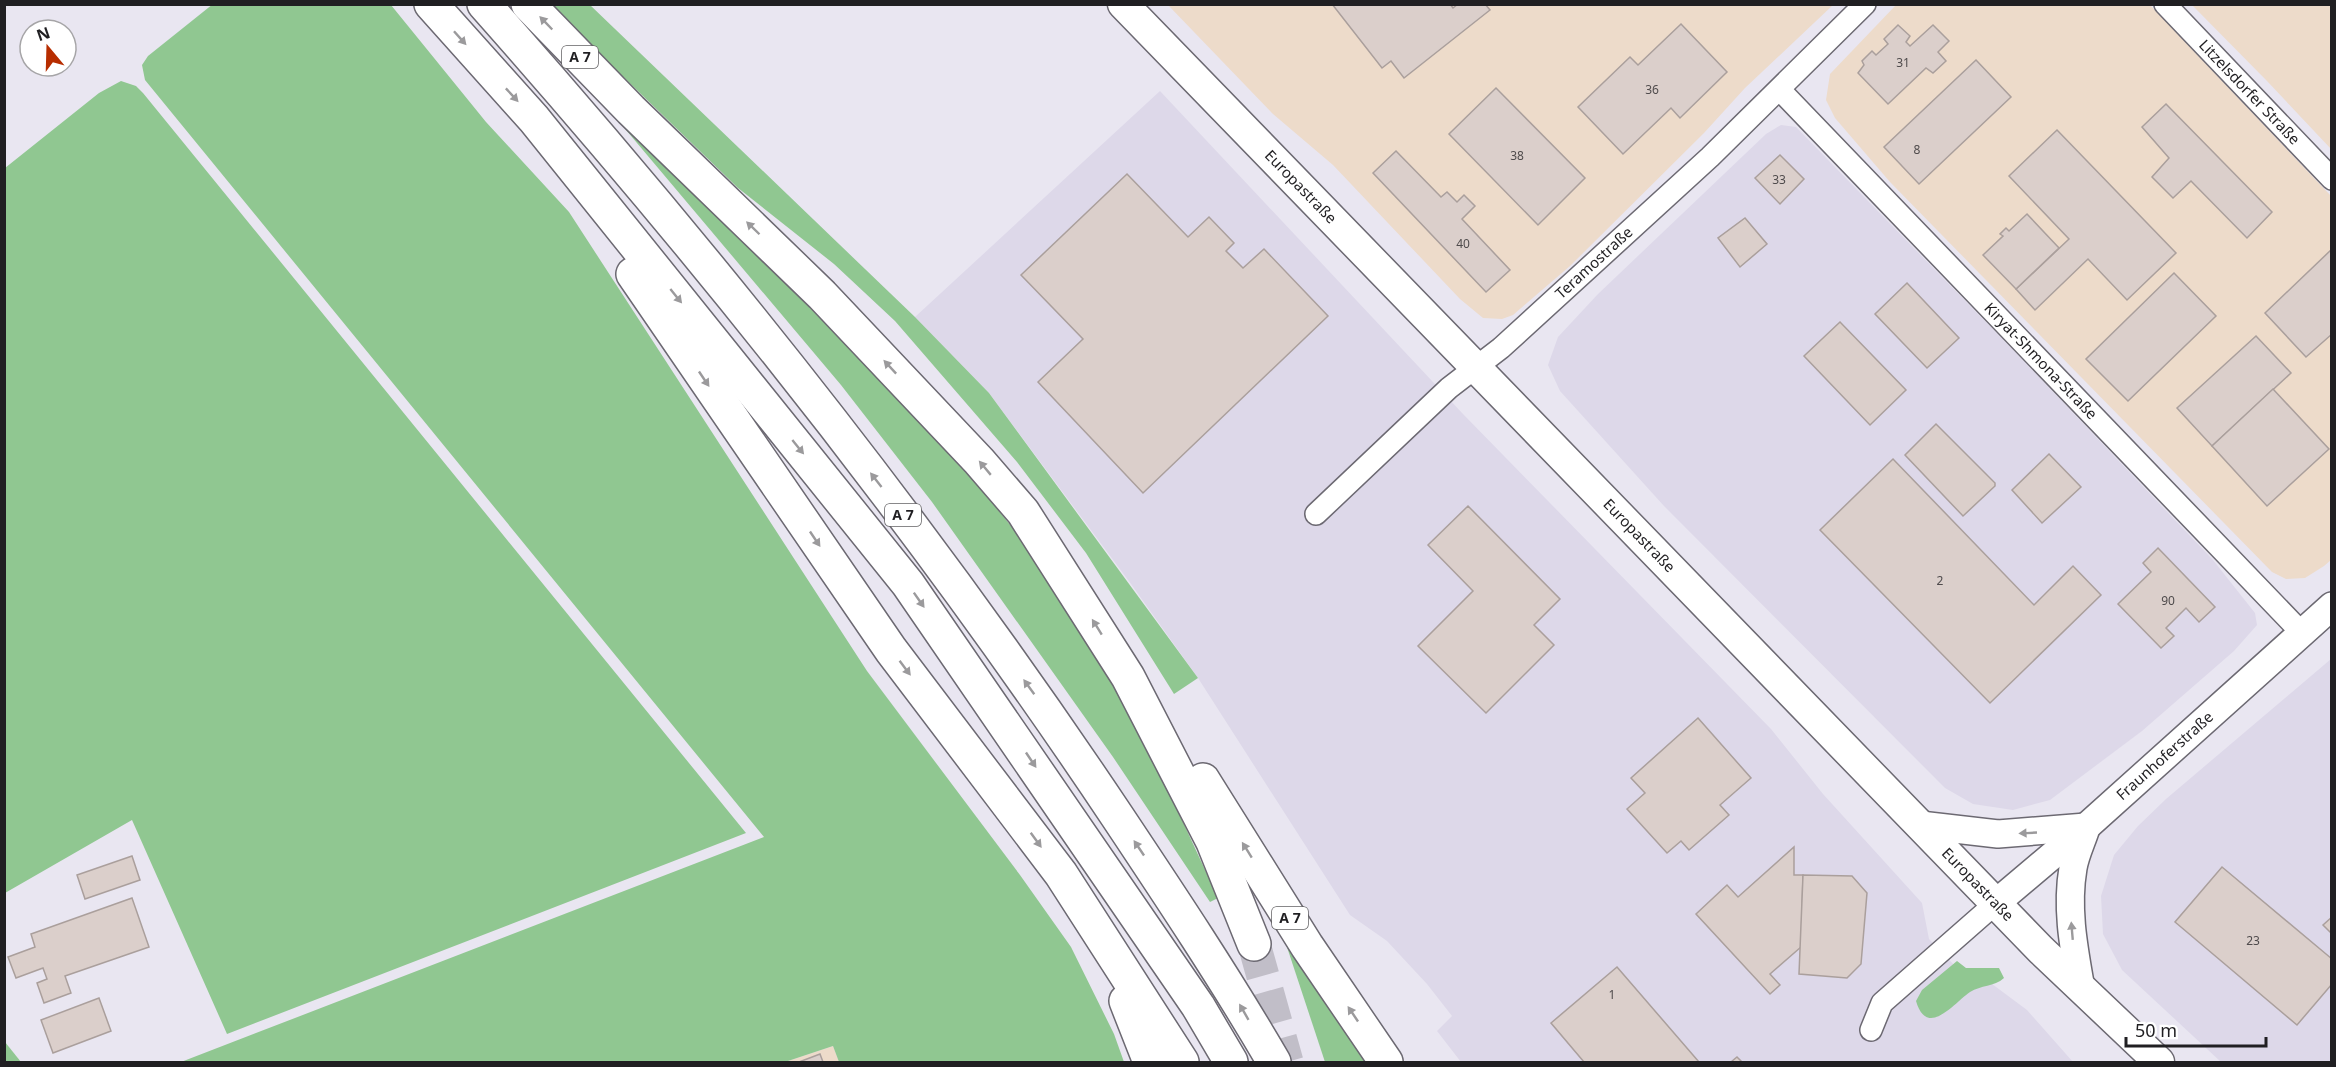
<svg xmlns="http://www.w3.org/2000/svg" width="2336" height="1067" viewBox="0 0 2336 1067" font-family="'Noto Sans',sans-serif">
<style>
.built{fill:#ddd8e9}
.industrial{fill:#eddbca}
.green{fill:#90c791}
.building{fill:#dbcfcb;stroke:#aa9f9c;stroke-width:1.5}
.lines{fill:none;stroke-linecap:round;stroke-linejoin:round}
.motorway-tunnel{stroke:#c1bec8;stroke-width:33;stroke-dasharray:33 16;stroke-linecap:butt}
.minor-casing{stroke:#6c6972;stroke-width:24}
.tertiary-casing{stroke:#6c6972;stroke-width:30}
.secondary-casing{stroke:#6c6972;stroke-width:33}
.motorway-casing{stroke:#6c6972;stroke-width:36}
.minor{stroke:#fff;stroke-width:21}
.tertiary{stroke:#fff;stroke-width:27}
.secondary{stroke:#fff;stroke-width:30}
.motorway{stroke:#fff;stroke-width:33}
.oneway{fill:#9b9a9c}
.labels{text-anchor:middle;stroke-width:4.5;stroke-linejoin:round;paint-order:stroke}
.number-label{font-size:12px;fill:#4f4b4c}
.shield{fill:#fff;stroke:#636264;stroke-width:1.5}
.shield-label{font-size:14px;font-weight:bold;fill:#201f22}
.street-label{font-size:15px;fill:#201f22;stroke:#fff}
</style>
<rect width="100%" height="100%" fill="#e9e6f1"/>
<g class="built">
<polygon points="1160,91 1463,414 1771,729 1823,794 1922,903 1929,939 1957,968 1984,978 2027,1010 2073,1062 1461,1062 1437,1031 1452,1016 1427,984 1387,941 1350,915 1198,678 1131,584 989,393 915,317"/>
<polygon points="1781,125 1796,127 2015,352 2213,560 2255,613 2257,625 2234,651 2142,731 2050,800 2013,810 1973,804 1945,788 1664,506 1560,391 1548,365 1558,337 1598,294 1766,134"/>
<polygon points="2331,659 2331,1062 2221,1062 2122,970 2103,934 2101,896 2114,855 2138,826 2166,799"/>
</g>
<g class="industrial">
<polygon points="1168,5 1833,5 1745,88 1704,133 1570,266 1513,315 1502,319 1483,318 1460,299 1333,165 1273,114"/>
<polygon points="1896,5 2150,5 2331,196 2331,560 2324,566 2305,578 2286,579 2272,572 1890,182 1835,118 1826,100 1830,74"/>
<polygon points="2192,5 2331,5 2331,149 2267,81"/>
<polygon points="833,1046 839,1062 785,1062"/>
</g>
<g class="green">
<polygon points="213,4 391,5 486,122 569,212 867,671 1020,875 1071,947 1114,1034 1124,1062 839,1062 833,1046 785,1062 181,1062 764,837 145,80 142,65 148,56"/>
<polygon points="549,5 590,5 915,317 989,393 1198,678 1174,694 1086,553 1017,462 895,321 834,264 738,188"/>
<polygon points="121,81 136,86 143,93 746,833 227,1034 132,820 5,893 5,168 99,93"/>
<polygon points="610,111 858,355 967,471 1023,541 1119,693 1147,744 1218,898 1210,902 1113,757 932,502 841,385"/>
<polygon points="1284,938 1372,1062 1325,1062"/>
<path d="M1957,961L1966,968H1999L2004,978C1994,987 1981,985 1970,992C1954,1003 1927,1039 1916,1001L1922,990Z"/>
<polygon points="5,1042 21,1062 5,1062"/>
</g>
<g class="building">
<polygon points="1332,4 1450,4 1453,8 1458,4 1485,4 1490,10 1404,78 1391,61 1382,68"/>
<polygon points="1681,24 1727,72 1680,118 1671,108 1623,154 1578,107 1630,57 1638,65"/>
<polygon points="1898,25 1910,36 1906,42 1910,46 1933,25 1949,41 1938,52 1946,61 1933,73 1926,68 1888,104 1858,73 1864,65 1862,61 1872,51 1876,55 1888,44 1884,39"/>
<polygon points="1976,60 2011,97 1919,184 1884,147"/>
<polygon points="1496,88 1585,178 1538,225 1449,134"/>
<polygon points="2166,104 2272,212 2247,238 2191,181 2173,198 2152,177 2169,158 2142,127"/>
<polygon points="2057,130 2176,253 2127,300 2088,259 2035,310 2016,289 2069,239 2009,176"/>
<polygon points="1396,151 1441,197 1447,192 1457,202 1464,195 1475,206 1462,219 1510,270 1486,292 1373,173"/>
<polygon points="1780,155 1804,179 1780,204 1755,178"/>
<polygon points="1127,174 1188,237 1209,217 1234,243 1226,251 1243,268 1264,249 1328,316 1143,493 1038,382 1083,339 1021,275"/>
<polygon points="2027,214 2059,248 2016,289 1983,255 2003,236 2000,234 2006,228 2009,231"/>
<polygon points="1745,218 1767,244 1740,267 1718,238"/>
<polygon points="2332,249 2332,334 2306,357 2265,313"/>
<polygon points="2174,273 2216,316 2128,401 2086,359"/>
<polygon points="1907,283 1959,338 1927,368 1875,314"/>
<polygon points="1840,322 1906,390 1870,425 1804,356"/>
<polygon points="2256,336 2291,373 2212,446 2177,408"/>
<polygon points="2273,389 2329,449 2267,506 2212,446"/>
<polygon points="1936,424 1995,483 1995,486 1963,516 1905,455"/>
<polygon points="2049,454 2081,487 2042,523 2012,490"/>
<polygon points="1893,459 2034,605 2073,566 2101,595 1990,703 1820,530"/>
<polygon points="1468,506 1560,599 1534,625 1554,645 1486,713 1418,646 1473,591 1428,545"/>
<polygon points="2158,548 2215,607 2199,622 2186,608 2166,628 2174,636 2161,648 2118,604 2151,572 2143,563"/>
<polygon points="1698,718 1751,778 1720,805 1729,815 1689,850 1681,841 1667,853 1627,809 1645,793 1631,778"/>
<polygon points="1794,847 1794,875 1803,875 1801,947 1770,974 1780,985 1770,994 1696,914 1727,885 1738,897"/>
<polygon points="132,856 140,880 85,899 77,875"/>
<polygon points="2222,867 2332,959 2332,984 2297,1025 2175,922"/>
<polygon points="1803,875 1852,876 1867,893 1861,964 1847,978 1799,974"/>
<polygon points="132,898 149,947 65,976 71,993 44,1003 37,983 47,979 43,968 16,978 8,957 35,947 31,934"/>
<polygon points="2332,917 2332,934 2323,925"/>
<polygon points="1617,967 1699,1062 1584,1062 1551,1023"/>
<polygon points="99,998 111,1031 53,1053 41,1020"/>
<polygon points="820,1054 823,1062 799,1062"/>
<polygon points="1737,1057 1742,1062 1731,1062"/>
</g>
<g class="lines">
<polyline class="motorway-tunnel" points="1254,944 1287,1062"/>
<g class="minor-casing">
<g id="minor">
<path id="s1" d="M2165,4L2332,179"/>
<path id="s2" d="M1780,90L2301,632"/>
<path id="s3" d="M1316,514L1449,388L1501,348L1710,157L1865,4"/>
<polyline points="1871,1030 1882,1003 1996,903"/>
</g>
</g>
<g class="tertiary-casing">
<g id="tertiary">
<polyline points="1920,825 1998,834 2086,827"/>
<path id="s4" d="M1996,903L2086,827L2332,606"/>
<path d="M2081,989C2074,949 2066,909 2073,868C2075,855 2082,841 2086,828"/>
</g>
</g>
<g class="secondary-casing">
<g id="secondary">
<path id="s5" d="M1123,4L2041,950L2159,1062"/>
</g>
</g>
<g class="motorway-casing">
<g id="motorway">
<polyline points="431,4 534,119 908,584 1198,1006 1231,1062"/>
<path d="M484,4C712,261 926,530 1117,816C1171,897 1225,978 1274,1062"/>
<polyline points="528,4 631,110 822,295 979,461 1023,512 1128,677 1213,842 1254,944"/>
<polyline points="633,274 891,650 1061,874 1182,1062"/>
<polyline points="1203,780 1307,946 1386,1062"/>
<polyline points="1126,1001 1150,1062"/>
</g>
</g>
<use href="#minor" class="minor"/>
<use href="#tertiary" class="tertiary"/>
<use href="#secondary" class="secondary"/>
<use href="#motorway" class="motorway"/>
</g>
<defs><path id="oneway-solid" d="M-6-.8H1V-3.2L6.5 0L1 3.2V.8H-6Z" transform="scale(1.5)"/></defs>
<g class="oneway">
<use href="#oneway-solid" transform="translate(546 23) rotate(-134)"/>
<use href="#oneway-solid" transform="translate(460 38) rotate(48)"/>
<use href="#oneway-solid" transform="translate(512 95) rotate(47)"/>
<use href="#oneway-solid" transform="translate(753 228) rotate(-136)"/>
<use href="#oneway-solid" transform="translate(676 296) rotate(51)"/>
<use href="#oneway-solid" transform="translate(890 367) rotate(-133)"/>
<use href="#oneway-solid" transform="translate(704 379) rotate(56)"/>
<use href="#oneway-solid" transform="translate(798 447) rotate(51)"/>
<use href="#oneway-solid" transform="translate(985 468) rotate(-130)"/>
<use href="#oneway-solid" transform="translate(876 480) rotate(-128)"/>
<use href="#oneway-solid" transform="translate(815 539) rotate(56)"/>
<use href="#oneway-solid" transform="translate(919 600) rotate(55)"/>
<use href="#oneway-solid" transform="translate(1097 627) rotate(-122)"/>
<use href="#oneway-solid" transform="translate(905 668) rotate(53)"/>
<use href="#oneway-solid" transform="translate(1029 687) rotate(-126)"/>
<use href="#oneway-solid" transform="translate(1031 760) rotate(56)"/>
<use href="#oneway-solid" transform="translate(2028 833) rotate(177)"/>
<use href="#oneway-solid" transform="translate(1036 840) rotate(54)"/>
<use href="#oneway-solid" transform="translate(1139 848) rotate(-124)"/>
<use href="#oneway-solid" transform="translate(1247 850) rotate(-122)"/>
<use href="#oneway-solid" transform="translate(2072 931) rotate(-95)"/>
<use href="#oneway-solid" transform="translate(1244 1012) rotate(-120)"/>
<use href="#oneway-solid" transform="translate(1353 1014) rotate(-124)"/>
</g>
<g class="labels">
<g class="number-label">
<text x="1903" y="67">31</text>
<text x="1652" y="94">36</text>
<text x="1917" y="154">8</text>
<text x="1517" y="160">38</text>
<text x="1779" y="184">33</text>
<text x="1463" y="248">40</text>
<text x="1940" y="585">2</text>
<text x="2168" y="605">90</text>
<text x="2253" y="945">23</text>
<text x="1612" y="999">1</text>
</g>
<g class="shield">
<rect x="562" y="46" width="36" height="22" rx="4.5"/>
<rect x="885" y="504" width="36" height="22" rx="4.5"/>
<rect x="1272" y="907" width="36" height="22" rx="4.5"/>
</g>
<g class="shield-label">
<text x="580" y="62">A 7</text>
<text x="903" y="520">A 7</text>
<text x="1290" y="923">A 7</text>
</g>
<g class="street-label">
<text dy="5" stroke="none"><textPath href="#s1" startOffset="122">Litzelsdorfer Straße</textPath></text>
<text dy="5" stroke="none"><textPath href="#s5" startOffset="255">Europastraße</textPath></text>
<text dy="5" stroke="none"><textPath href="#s3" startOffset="375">Teramostraße</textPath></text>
<text dy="5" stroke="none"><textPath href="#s2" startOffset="376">Kiryat-Shmona-Straße</textPath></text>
<text dy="5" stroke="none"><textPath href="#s5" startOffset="741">Europastraße</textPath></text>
<text dy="5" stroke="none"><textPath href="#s4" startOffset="224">Fraunhoferstraße</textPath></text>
<text dy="5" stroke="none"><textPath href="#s5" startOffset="1227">Europastraße</textPath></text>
</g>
</g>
<rect width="2336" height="1067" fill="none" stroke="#201f22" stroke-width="12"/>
<g transform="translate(48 48) rotate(341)"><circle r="28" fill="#ffffff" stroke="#a6a5a7" stroke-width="1.5"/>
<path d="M0-4.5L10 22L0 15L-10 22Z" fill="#b72d00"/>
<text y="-9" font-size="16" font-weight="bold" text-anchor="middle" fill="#201f22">N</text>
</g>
<path d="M2126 1037v9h140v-9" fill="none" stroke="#201f22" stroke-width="3"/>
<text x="2135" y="1037" font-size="18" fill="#201f22" stroke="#ffffff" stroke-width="4.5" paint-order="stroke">50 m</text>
</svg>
